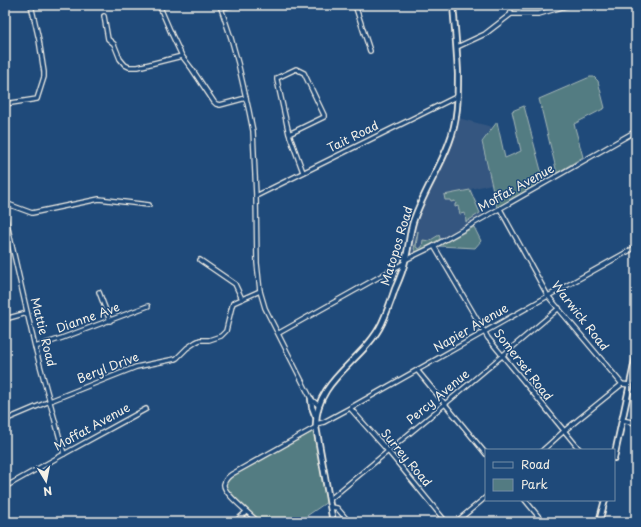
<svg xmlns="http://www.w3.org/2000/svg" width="641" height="527" viewBox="0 0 641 527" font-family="'Playpen Sans',sans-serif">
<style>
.built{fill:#365780}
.green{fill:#537b82;stroke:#a4b6b5}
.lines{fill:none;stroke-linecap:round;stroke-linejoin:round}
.minor-casing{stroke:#f4f1e8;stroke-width:6}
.major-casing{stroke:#f4f1e8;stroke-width:8}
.minor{stroke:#1f4a7a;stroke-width:3.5}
.major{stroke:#1f4a7a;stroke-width:4.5}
.labels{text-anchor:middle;stroke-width:3;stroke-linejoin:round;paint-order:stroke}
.street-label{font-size:12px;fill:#f4f1e8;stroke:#1f4a7a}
</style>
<rect width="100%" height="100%" fill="#1f4a7a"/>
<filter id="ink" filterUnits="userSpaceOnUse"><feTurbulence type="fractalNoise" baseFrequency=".025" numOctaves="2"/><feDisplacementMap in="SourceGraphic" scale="8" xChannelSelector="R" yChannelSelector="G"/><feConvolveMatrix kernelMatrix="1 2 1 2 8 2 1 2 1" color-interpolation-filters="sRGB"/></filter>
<g filter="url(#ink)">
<polygon class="built" points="458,118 492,127 481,142 491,184 471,189 483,217 433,245 407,258 414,224"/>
<g class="green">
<polygon points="590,77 594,77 598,81 605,108 574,124 583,157 557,173 539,99"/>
<polygon points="524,106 544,182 497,208 482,142 497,122 505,158 521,151 512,111"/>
<polygon points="470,190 480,213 466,222 465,213 460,214 458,206 455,207 455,204 456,204 455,201 451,202 450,200 445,200 444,195"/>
<polygon points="474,227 481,241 475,248 439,246"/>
<polygon points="418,231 416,247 419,249 422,247 423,240 429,241 439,235 440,238 440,239 418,252 416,252 414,249"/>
<polygon points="314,431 327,502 298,522 260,522 253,515 246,509 228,490 226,487 227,481 234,475"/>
</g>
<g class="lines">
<g class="minor-casing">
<g id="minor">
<polyline points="159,5 172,35 182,56 192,69 214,102 216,104 220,105 246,98"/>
<polyline points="220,5 231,38 238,63 249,111 253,131 256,196 257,263 260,291 265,308 308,393 311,399 318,405"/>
<polyline points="355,5 370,51"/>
<polyline points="510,5 511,14"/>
<polyline points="221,8 233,5"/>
<polyline points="104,16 108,39 114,44 120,59 125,65 129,67 138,67 182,56"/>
<polyline points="457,47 485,34 511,14 539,14 569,5"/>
<polyline points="5,104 37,99 44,77 44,72 39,40 31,5"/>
<polyline points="289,134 324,117 324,115 304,73 296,69 277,78 277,80 289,134 303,172"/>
<polyline points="256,196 458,96"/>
<polyline points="5,203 32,213 99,199 149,205"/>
<polyline points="500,209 548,296 622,384 629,385"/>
<polyline points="5,215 35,347 64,454"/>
<polyline points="434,246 488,338 580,450"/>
<polyline points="200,260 235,284 242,299"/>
<polyline points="405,260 434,246 636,131"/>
<polyline points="99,292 110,321"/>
<polyline points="5,319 27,313"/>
<polyline points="279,333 404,263"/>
<polyline points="35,347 62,338 148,306"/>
<polyline points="417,370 486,454"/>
<polyline points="350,408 388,451 446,522"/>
<polyline points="5,420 50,401 136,367 175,359 177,358 187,348 196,342 200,340 209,340 221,336 226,331 232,306 233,303 260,291"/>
<polyline points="622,420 636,423"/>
<polyline points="316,424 324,422 350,408 548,296 636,247"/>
<polyline points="543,450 564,431 622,384"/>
<polyline points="5,487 64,454 146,409"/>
<polyline points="329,500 445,404 559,308"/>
<polyline points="525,500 543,522"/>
<polyline points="330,507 337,508 349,522"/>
<polyline points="235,522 246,512"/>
<path d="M258,522C252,515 222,493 224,484C225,480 229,476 232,474L316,427"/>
<polyline points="456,522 486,497"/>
</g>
</g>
<g class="major-casing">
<g id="major">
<polyline points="311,399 312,407 315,415"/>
<polyline points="614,458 636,356"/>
<path d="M333,522L316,427C314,380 364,361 382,323C387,312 391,301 395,289C399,280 403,271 405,261C409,248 409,235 413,222C422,195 439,170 449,143C458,120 458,98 458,74C457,51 455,28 453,5"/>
<polyline points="599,522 605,500"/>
</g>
</g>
<use href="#minor" class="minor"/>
<use href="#major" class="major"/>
</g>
</g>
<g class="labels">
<g class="street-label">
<text transform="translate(353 137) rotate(-26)" y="4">Tait Road</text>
<text transform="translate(516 188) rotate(-29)" y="4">Moffat Avenue</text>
<text transform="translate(397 246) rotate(-73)" y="4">Matopos Road</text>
<text transform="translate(580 316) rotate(52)" y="4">Warwick Road</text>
<text transform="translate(88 318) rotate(-20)" y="4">Dianne Ave</text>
<text transform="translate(471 328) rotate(-30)" y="4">Napier Avenue</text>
<text transform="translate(43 332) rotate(76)" y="4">Mattie Road</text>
<text transform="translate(523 365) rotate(52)" y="4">Somerset Road</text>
<text transform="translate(108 368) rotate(-21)" y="4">Beryl Drive</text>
<text transform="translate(438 397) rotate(-40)" y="4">Percy Avenue</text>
<text transform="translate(92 427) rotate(-29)" y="4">Moffat Avenue</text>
<text transform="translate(406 458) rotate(50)" y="4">Surrey Road</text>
</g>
</g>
<rect width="641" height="527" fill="none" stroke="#1f4a7a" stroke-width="20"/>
<rect x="10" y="10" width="621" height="507" fill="none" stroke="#f4f1e8" stroke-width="1.5" filter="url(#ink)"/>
<rect x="485" y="449" width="130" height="52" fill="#1f4a7a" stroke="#748da6"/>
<rect x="493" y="462" width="20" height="6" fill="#1f4a7a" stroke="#748da6"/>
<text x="521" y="469" font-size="12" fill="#f4f1e8">Road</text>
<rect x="493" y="479" width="20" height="12" fill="#537b82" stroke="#748da6"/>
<text x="521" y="489" font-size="12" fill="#f4f1e8">Park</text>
<g transform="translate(46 481) rotate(170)" stroke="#1f4a7a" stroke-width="3" paint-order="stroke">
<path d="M0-3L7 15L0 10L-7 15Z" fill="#f4f1e8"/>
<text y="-6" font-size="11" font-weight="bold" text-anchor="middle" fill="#f4f1e8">N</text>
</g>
</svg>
